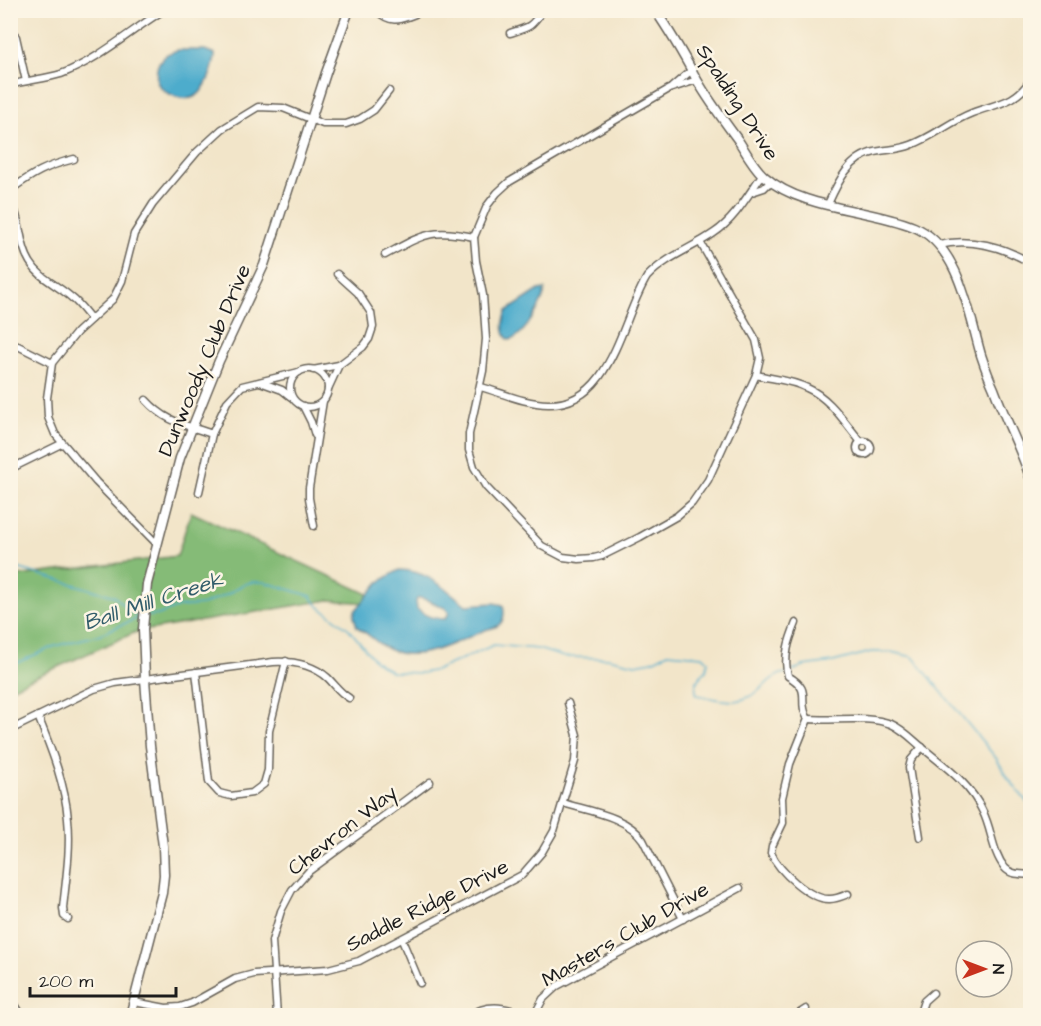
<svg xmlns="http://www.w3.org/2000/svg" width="1041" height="1026" viewBox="0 0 1041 1026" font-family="'Architects Daughter',sans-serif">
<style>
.forest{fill:#85bb77;stroke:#506c4a;stroke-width:1.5}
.water{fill:#4eaccc;stroke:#356474;stroke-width:1.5;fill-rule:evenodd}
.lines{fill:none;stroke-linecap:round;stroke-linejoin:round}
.stream{stroke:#4eaccc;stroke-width:1.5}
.street-casing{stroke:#676259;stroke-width:9}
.secondary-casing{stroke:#676259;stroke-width:11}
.street{stroke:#fff;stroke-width:6}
.secondary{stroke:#fff;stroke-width:8}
.labels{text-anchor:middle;stroke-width:5;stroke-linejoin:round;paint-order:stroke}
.street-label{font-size:21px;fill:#1c1c1c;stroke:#fcf5e5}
.water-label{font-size:22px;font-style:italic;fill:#325d6b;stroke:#fcf5e5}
</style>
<rect width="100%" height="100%" fill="#fcf5e5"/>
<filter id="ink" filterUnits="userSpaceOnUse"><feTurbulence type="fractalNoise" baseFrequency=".0167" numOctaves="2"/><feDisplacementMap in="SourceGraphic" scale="12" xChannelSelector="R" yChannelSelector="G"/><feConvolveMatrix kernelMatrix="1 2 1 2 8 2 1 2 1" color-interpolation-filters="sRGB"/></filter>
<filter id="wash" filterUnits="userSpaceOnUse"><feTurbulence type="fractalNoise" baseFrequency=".008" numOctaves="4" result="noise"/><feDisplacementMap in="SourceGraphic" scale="24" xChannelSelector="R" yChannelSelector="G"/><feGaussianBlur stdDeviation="1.35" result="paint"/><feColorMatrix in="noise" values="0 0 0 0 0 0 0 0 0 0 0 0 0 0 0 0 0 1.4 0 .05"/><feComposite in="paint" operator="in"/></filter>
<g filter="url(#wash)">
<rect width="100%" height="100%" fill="#f2e5c9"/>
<polygon class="forest" points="191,512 392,605 329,600 136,632 11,688 10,577 177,556"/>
<g class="water">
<path d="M178,50H205L215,54C215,65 206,90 196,96C184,103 165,94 158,84C153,67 160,54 178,50Z"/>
<path d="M545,289C544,303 522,339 509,340C501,333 503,321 507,311L539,290Z"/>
<path d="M399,570C427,570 446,589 466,605L494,603L503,605C506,619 502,627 488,629C459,640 419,665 388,649C377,644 368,633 357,627L354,616L355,611L379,582ZM418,598C427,598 436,605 445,608L449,613L445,619C433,618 426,617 417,609L416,601Z"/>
</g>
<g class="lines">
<g class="stream">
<polyline points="10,566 114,596 137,617"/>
<path d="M147,616L158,615L178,607L202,605L228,594L242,585L252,582H264L311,596L317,605L349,629L375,661L392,672L422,673L437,670L494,645L538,649L564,657L608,658L635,664L652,661L668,653L703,656L708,661L706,671C698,678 693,683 697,695C725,701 742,708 765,685C771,679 777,674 785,673"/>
<polyline points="10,666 55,646 98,635 140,617"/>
<polyline points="790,672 803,666 833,662 871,652 891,652 913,657 996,758 1008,778 1030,806"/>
</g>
</g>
</g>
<g filter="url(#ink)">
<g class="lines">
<g class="street-casing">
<g id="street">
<path d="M376,10C390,23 398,21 415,14"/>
<polyline points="1030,10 1030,11"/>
<polyline points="10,26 16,37 26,81"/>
<path d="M510,33C530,27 531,27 543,10"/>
<polyline points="697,80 669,89 509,182 497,193 487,206 474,237 476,261 483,295 486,339 483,371 469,434 469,450 474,467 486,487 542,546 563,557 579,559 594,558 602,556 640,537 677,516 692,503 708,480 756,375 760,358 756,340 700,242"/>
<path d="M10,85C27,80 45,79 61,74C98,60 130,31 164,10"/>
<polyline points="672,87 693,69"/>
<path d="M10,190C34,173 46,166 74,159"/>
<polyline points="752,192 764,188 770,182"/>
<path d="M10,200C22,220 18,243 30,262C40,279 58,285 72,298C79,303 85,312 91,319"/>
<path d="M828,204C838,182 849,157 875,152C887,149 899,150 911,145C933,137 951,121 972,113C995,104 1017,103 1030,80"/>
<path d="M939,245C969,237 1005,247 1030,263"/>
<path d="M385,255C423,235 430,228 474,237"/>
<polyline points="10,345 18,346 52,363"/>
<circle cx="309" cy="388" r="19"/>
<polyline points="313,370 339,365 363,347 369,339 373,327 371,313 358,293 337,274"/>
<path d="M756,375C773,379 792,380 807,388C830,398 845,423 861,442"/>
<polyline points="260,382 282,390 291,397"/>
<path d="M481,387C502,393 526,404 548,404C612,405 621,319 647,277C665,257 693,248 714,233C735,219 748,195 762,175"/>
<polyline points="328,389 339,365"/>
<path d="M146,400C167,423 184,424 212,434L227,402L242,386L299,372"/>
<polyline points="303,406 311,422 315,435"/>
<circle cx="864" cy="448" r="7"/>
<polyline points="10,469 61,444"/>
<polyline points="199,492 212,434"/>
<polyline points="314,526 309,498 309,488 323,401"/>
<polyline points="157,544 96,482 55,434 48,417 47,398 52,363 77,332 113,299 122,281 134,234 153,204 197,152 222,129 258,107 283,108 323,124 346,124 360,119 374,110 389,91"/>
<path d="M796,623C789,640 783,657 788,676C814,691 796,700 808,719"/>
<polyline points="196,672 209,782 219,793 231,796 252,793 264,784 268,770 269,731 286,661"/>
<path d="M38,716C51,749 65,783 68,819C71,848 66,879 63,908L64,916L68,919"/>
<path d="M808,719C834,721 868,715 891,724C903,729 913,740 924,749C946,767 971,785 983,812C992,830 992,852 1005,868C1011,875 1021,874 1030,875"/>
<path d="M808,719L790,764L782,798L783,823L772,846L771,853C779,871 810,900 830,899C836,899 843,896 848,894"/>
<path d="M10,730L94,689L115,683L273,662C293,661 312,664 328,678C335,685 340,693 349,698"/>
<path d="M563,803C589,811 627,816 643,840L683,919"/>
<polyline points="920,837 909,768 911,760 922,747"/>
<polyline points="402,940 420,983"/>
<polyline points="10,997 22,1016"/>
<polyline points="134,1002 166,1008 180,1007 192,1003 235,979 254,974 328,969 359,961 522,875 542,852 554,831 575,761 577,735 568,703"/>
<polyline points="277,1016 272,941 281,911 292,890 309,871 430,782"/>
<path d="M469,1016C489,1002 508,1008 530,1016"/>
<polyline points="534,1016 543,999 557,986 740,888"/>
<polyline points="795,1016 806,1009"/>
<polyline points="919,1016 924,1001 933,993"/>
</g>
</g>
<g class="secondary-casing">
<g id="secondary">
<path d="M655,10C671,33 684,56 697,80C709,101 724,121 738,140C746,152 754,168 765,177C803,210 867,208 914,227C959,245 969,314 981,355C985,367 989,378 994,389C1005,419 1020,447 1030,477"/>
<polyline points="130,1016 162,893 164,875 163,846 150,746 145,679 143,629 147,584 180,458 219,361 264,265 326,73 349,10"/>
</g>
</g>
<use href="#street" class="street"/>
<use href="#secondary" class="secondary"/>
</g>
</g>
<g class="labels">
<g class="street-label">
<text transform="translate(738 102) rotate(57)" y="7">Spalding Drive</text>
<text transform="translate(204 360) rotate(-67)" y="7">Dunwoody Club Drive</text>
<text transform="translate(342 830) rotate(-38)" y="7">Chevron Way</text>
<text transform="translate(427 905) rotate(-27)" y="7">Saddle Ridge Drive</text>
<text transform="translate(625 934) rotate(-30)" y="7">Masters Club Drive</text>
</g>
<g class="water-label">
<text transform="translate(153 600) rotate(-18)" y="8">Ball Mill Creek</text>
</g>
</g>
<rect width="1041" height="1026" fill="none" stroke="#fcf5e5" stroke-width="36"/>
<g transform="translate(984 969) rotate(90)"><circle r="28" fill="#fcf5e5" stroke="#a29e95" stroke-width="1.5"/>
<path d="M0-4.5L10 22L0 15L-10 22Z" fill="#c8321e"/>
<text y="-9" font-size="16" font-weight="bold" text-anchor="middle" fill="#1c1c1c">N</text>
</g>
<path d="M30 987v9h146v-9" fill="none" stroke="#1c1c1c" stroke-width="3"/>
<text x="39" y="987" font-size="18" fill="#1c1c1c" stroke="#fcf5e5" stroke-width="4.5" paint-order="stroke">200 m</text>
</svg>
